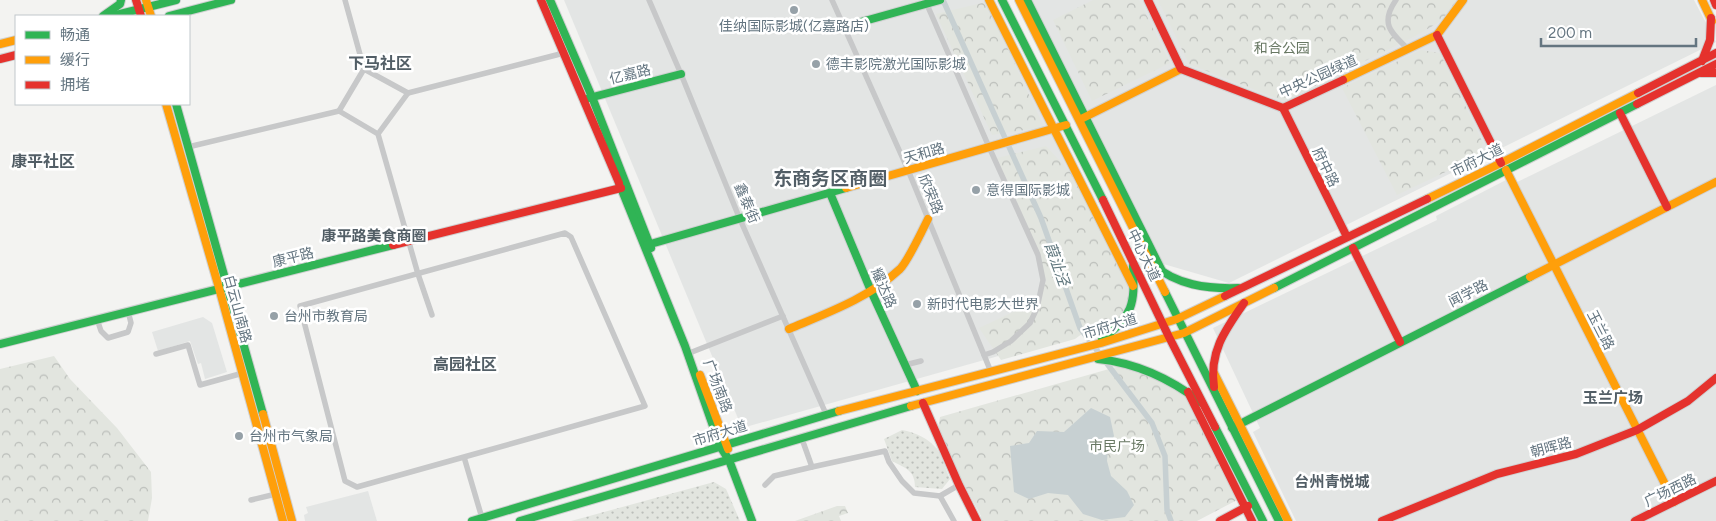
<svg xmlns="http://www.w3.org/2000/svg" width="1716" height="521" viewBox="0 0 1716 521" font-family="Figtree,'Noto Sans SC',sans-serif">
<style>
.built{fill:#e3e5e4}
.grass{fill:url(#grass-dots)}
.forest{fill:url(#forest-crowns)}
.water{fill:#c7d0d2}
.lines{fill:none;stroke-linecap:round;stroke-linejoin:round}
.canal{stroke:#c7d0d2;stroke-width:5.5}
.fast-casing{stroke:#cfd0d1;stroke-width:10}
.slow-casing{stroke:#cfd0d1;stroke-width:10}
.jam-casing{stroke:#cfd0d1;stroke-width:10}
.street{stroke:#c7c8c9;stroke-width:5.5}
.fast{stroke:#30b455;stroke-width:8}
.slow{stroke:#ff9f0a;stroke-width:8}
.jam{stroke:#e5322d;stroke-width:8}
.poi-dot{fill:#96a1a8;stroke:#fff;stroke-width:2}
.labels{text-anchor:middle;stroke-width:5;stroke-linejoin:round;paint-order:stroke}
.poi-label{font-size:14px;fill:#647580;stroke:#fff;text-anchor:start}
.park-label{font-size:14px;fill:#687863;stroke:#fff}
.street-label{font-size:14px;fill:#647580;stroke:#fff}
.neighbourhood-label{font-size:15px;font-weight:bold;fill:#525e66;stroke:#fff}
.water-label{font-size:15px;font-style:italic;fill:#60777e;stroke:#fff}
.quarter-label{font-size:16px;font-weight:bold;fill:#525e66;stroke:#fff}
.district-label{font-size:19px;font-weight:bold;fill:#525e66;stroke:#fff}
</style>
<defs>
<pattern id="grass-dots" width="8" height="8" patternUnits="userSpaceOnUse" patternTransform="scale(1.25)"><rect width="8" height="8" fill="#e2e5df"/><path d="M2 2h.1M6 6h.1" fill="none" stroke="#bbbeba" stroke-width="1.8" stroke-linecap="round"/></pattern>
<pattern id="forest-crowns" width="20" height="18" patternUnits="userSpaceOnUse" patternTransform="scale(1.25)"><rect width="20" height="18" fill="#e2e5df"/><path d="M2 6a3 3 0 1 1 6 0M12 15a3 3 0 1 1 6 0" fill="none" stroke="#bbbeba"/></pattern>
</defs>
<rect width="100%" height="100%" fill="#f3f3f1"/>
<g class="built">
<polygon points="564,0 986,0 1134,303 1102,327 742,428"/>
<polygon points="1031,0 1694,0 1716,42 1229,283 1160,263"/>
<polygon points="1716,85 1716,521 1296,521 1253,432 1260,428 1213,328 1437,220 1436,216 1506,180 1509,186"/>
<polygon points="203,317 212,323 227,372 205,379 201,363 198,364 190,341 158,351 152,332"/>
<polygon points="368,491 377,521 305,521 304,515 308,513 306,507"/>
</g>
<g class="grass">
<path d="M902,430C915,432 929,439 937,449C943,457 946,470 950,479L942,489L915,487C915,470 905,468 892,461L884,439Z"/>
<polygon points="714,482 726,489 740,521 571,521"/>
</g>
<g class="forest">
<polygon points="1093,0 1139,0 1170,63 1092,101 1053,20"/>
<polygon points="1158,0 1457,0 1441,21 1419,34 1287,100 1281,100 1189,64"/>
<polygon points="986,2 1044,127 992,135 936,14"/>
<polygon points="1421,50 1440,53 1483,143 1477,157 1397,195 1342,88"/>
<polygon points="1046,146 1072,174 1129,288 1130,298 1121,316 1110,326 1090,328 1075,339 1001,360 979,328 1022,308 1037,310 1046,280 997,158"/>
<polygon points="54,356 70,379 117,428 151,472 152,498 148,521 0,521 0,369"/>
<polygon points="1116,367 1127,367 1175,388 1189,398 1239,499 1197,521 980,521 981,516 937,434 940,417"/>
<polygon points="837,506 845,506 848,513 839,516 841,521 795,521"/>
</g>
<polygon class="water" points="1091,408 1110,417 1114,436 1108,448 1107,461 1111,476 1127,491 1134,505 1125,517 1102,520 1083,514 1068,495 1048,493 1029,499 1014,492 1010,446 1029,443 1037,431 1064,432"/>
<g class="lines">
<polyline class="canal" points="943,0 1041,218 1080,328 1152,423 1165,456 1167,510 1171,521"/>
<g class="fast-casing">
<g id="fast">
<polyline points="550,0 592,97 651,248"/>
<polyline points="1002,0 1103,200"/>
<polyline points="1027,0 1162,271"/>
<polyline points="103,16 120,4 121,0"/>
<polyline points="112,16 176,0"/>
<polyline points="169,16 231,0"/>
<polyline points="843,27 940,0"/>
<polyline points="589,98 681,74"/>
<polyline points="176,104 263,414"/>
<polyline points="619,183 685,346 720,446 729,460 752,521"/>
<polyline points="830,193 871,291 917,391"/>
<polyline points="647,245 846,188"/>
<path d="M1152,264C1177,285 1206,289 1238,288"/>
<polyline points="1274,288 1637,104"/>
<polyline points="1165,292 1279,521"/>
<path d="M1102,340C1133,314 1135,306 1133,266"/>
<polyline points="0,344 393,245"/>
<path d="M1098,359C1137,363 1171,379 1202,403"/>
<polyline points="1215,427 1263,521"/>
<polyline points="1232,428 1530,277"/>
<polyline points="472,521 839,411"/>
<polyline points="520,521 911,406"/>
</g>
</g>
<g class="slow-casing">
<g id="slow">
<polyline points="146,0 151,16"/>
<polyline points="989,0 1133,286"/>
<polyline points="1019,0 1165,292"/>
<polyline points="1702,0 1712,21"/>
<polyline points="0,44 16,40"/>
<polyline points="1343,80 1437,35 1463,0"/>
<polyline points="166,104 219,288 283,521"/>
<polyline points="1083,118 1181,69"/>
<polyline points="1506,170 1674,502"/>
<polyline points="846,188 1066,125"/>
<polyline points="1427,199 1501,163 1638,93"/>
<polyline points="1530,277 1716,182"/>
<path d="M789,329C827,313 869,298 900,269C908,261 922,231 928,219"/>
<polyline points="1214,373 1288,521"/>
<polyline points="700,375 728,449"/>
<polyline points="911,406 1184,333 1274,288"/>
<polyline points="839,411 1101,343 1177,319 1225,296"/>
<polyline points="263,414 292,521"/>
</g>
</g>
<g class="jam-casing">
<g id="jam">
<polyline points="136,0 141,16"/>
<polyline points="541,0 619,183"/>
<polyline points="1148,0 1181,69 1283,108 1343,80"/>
<polyline points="1714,0 1716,5"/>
<polyline points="1437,35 1501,163"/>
<polyline points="0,59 16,55"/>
<polyline points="1702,61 1710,40 1711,18"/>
<polyline points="1701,73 1716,73"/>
<polyline points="1638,93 1716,53"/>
<polyline points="1637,104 1716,64"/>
<polyline points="1283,108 1347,237"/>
<polyline points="1620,113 1667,207"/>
<polyline points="1103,200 1169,337 1215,427"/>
<polyline points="393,245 621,188"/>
<polyline points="1353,248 1400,342"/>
<polyline points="1225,296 1427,199"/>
<path d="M1214,387C1209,352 1225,330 1244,303"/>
<polyline points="1188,392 1252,521"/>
<polyline points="923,403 959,485 977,521"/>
<polyline points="1220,521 1248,506"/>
<polyline points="1382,521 1497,474 1576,454 1637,430 1688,401 1716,378"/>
<polyline points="1635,521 1716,481"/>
</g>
</g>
<g class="street">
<polyline points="345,0 364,69"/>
<polyline points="649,0 681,74 739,217 826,414"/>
<polyline points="832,0 908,170 991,372"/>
<polyline points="925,0 989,147 1038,255 1043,280 1037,308 1030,323 1011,341 993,352 984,355"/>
<path d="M1396,0C1380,23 1390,32 1408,49"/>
<polyline points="408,93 564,53"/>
<polyline points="378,134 408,93 364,69 339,111 378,134 418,274 432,315"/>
<polyline points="188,147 339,111"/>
<polyline points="97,319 101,331 108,338 128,332 131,323 128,311"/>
<polyline points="692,352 783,316"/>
<polyline points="156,354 188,345 200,385 243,373"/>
<polyline points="905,365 921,361"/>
<polyline points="802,439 812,467 885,451 889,462 902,481 914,493 940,496 959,485"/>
<polyline points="464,457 357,487 345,481 300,306 565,233 571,237 645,406 464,457 482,518"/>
<polyline points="765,485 774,476 812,467"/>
<polyline points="940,496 954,521"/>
<polyline points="251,500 276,494"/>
</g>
<use href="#fast" class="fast"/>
<use href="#slow" class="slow"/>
<use href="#jam" class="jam"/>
</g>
<g class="poi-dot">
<circle cx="794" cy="10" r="5"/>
<circle cx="816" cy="64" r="5"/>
<circle cx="976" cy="190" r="5"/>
<circle cx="917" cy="304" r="5"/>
<circle cx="274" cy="316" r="5"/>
<circle cx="239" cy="436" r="5"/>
</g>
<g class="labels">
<g class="poi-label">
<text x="794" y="31" text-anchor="middle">佳纳国际影城(亿嘉路店)</text>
<text x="826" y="69">德丰影院激光国际影城</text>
<text x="986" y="195">意得国际影城</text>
<text x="927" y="309">新时代电影大世界</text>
<text x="284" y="321">台州市教育局</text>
<text x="249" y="441">台州市气象局</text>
</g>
<g class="park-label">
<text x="1282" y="53">和合公园</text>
<text x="1117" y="451">市民广场</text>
</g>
<g class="street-label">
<text transform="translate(630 74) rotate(-14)" y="5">亿嘉路</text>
<text transform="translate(1318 76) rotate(-24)" y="5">中央公园绿道</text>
<text transform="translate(924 153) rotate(-16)" y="5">天和路</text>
<text transform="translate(1477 160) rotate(-26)" y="5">市府大道</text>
<text transform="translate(1326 167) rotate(64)" y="5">府中路</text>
<text transform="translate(931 194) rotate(68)" y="5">欣荣路</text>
<text transform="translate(747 203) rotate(67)" y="5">鑫泰街</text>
<text transform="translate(1144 255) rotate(64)" y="5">中心大道</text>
<text transform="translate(293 257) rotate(-14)" y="5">康平路</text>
<text transform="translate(884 288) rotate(66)" y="5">耀达路</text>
<text transform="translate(1468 293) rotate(-27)" y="5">闻学路</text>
<text transform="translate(238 309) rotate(75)" y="5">白云山南路</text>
<text transform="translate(1110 326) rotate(-17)" y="5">市府大道</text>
<text transform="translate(1601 330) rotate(63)" y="5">玉兰路</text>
<text transform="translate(718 386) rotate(69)" y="5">广场南路</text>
<text transform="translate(720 433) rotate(-17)" y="5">市府大道</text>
<text transform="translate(1551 447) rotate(-15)" y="5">朝晖路</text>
<text transform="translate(1670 490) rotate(-26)" y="5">广场西路</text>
</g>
<g class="neighbourhood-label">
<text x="374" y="241">康平路美食商圈</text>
<text x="1613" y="403">玉兰广场</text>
<text x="1332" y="487">台州青悦城</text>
</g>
<g class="water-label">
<text transform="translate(1057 264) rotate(70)" y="5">葭沚泾</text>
</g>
<g class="quarter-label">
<text x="380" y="69">下马社区</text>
<text x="43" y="167">康平社区</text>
<text x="465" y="370">高园社区</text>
</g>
<g class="district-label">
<text x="830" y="185">东商务区商圈</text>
</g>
</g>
<rect x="15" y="15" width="175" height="90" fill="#ffffff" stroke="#c1c8cc"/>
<rect x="25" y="31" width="25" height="8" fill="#30b455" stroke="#c1c8cc"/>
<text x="60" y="40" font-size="15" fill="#647580">畅通</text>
<rect x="25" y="56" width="25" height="8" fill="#ff9f0a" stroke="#c1c8cc"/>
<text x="60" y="65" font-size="15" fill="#647580">缓行</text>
<rect x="25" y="81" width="25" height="8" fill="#e5322d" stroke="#c1c8cc"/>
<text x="60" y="90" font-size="15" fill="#647580">拥堵</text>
<path d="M1541 38v8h155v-8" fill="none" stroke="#647580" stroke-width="2.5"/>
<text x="1548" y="38" font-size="15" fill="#647580" stroke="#ffffff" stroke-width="4" paint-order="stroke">200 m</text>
</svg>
